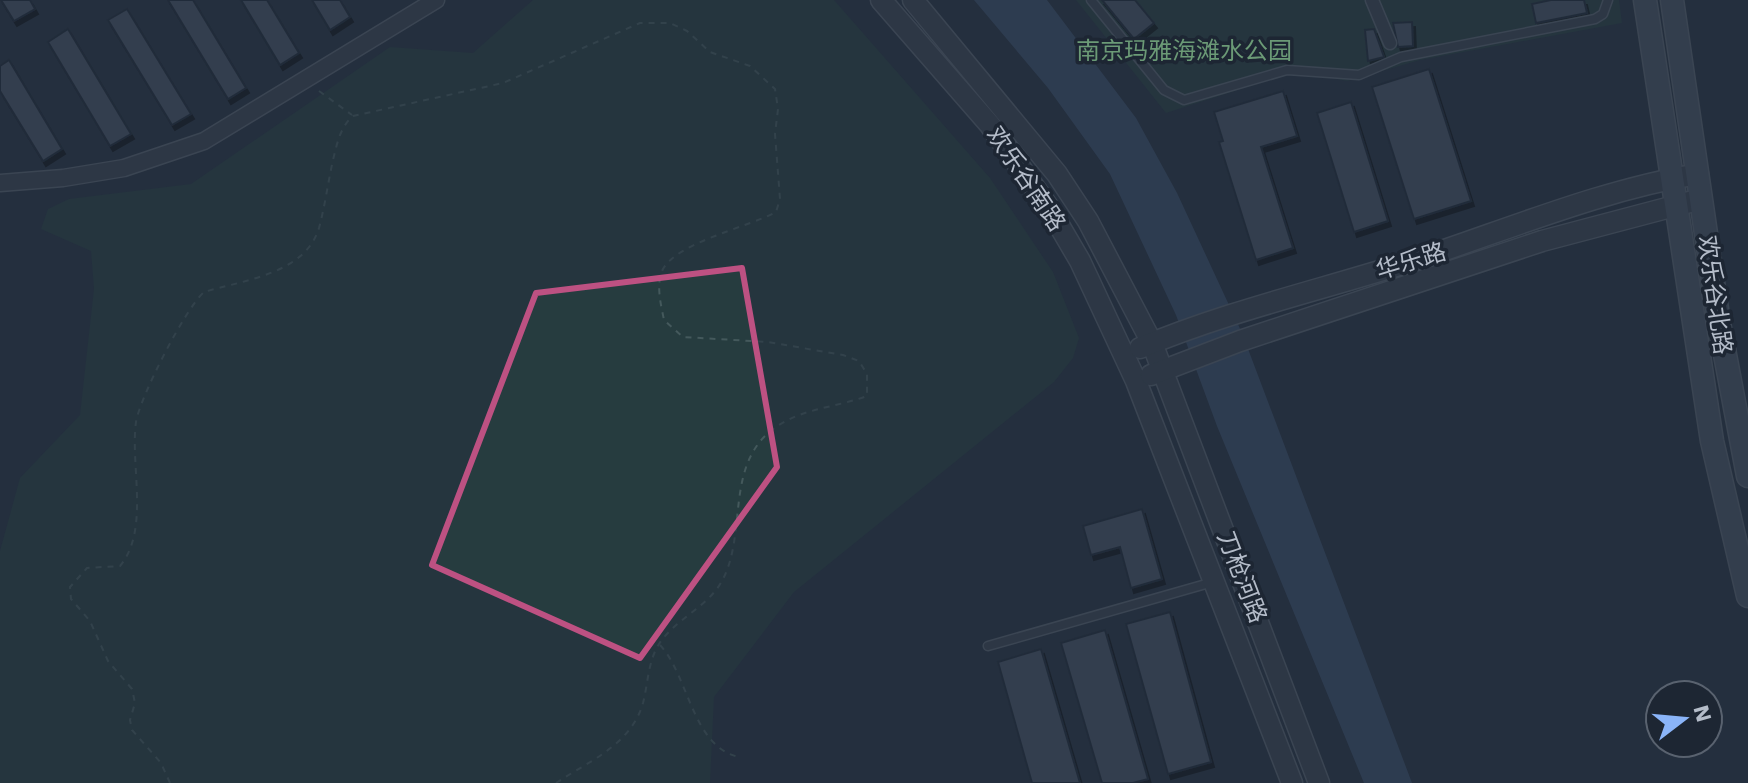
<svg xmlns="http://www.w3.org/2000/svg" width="1748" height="783" viewBox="0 0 1748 783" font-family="'Work Sans','Noto Sans SC',sans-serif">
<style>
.green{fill:#263c3f}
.water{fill:#394c67}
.building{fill:#455162;stroke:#1f2835;stroke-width:2;filter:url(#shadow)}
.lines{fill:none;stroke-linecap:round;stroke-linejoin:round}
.service-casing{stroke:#565f6c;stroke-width:11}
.pedestrian-casing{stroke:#565f6c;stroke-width:15}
.minor-casing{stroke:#565f6c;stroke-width:19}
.tertiary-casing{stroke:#565f6c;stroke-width:23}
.secondary-casing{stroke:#565f6c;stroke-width:25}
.path{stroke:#44595c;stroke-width:2;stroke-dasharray:6 6;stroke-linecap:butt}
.service{stroke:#38414e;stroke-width:8}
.pedestrian{stroke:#38414e;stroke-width:12}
.minor{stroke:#38414e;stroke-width:16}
.tertiary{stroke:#38414e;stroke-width:20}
.secondary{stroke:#465061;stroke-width:22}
.marked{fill:none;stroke:#bd5182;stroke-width:6;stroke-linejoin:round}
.labels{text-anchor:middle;stroke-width:7;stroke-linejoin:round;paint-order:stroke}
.park-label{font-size:24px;fill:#6b9a76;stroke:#1d2633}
.street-label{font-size:24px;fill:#b4bcc9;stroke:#1d2633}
</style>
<defs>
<filter id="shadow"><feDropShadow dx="3" dy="5" stdDeviation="0" flood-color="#0009"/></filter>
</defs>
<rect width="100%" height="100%" fill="#242f3e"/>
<g class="green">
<polygon points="533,0 834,0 990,178 1053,272 1079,338 1073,358 1054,382 794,592 714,697 710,783 0,783 0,551 20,478 80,415 94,289 91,251 41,229 48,209 69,199 191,184 390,47 473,53"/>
<polygon points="1076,0 1619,0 1622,23 1420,60 1347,81 1308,73 1288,74 1166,113"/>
</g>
<polygon class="water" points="974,0 1047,0 1136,118 1177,193 1242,333 1412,783 1364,783 1217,426 1176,315 1110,174 1048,88"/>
<g class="building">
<polygon points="1,0 30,0 35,9 14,21"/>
<polygon points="168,0 193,0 246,88 228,99"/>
<polygon points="241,0 267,0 299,53 280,65"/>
<polygon points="312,0 340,0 350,17 330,30"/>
<polygon points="1102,0 1135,0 1154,23 1134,39"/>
<polygon points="1551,0 1584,0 1587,13 1536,23 1532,4"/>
<polygon points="127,9 191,114 172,125 108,20"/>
<polygon points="1412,22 1413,46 1398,47 1393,23"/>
<polygon points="68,29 131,134 110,146 48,42"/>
<polygon points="1374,29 1384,57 1368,61 1365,30"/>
<polygon points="9,60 62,149 43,161 0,91 0,66"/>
<polygon points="1429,69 1471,201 1414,219 1372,87"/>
<polygon points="1283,91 1297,136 1261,147 1293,248 1256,260 1219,142 1223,141 1214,112"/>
<polygon points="1351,102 1388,221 1354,232 1317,113"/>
<polygon points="1142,509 1162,579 1131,588 1120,547 1091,555 1083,526"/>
<polygon points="1170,612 1211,762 1168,774 1126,624"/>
<polygon points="1105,630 1148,779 1133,783 1102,783 1061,643"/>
<polygon points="1041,649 1080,783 1032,783 998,662"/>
</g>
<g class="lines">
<g class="service-casing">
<g id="service">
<polyline points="1091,0 1164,90 1184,100 1287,70 1359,75 1401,57 1595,19 1603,14 1608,0"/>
<polyline points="988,646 1213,582"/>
</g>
</g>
<g class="pedestrian-casing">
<polyline id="pedestrian" points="1372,0 1390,43"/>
</g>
<g class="minor-casing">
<polyline id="minor" points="0,183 63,178 124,168 204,141 436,0"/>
</g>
<g class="tertiary-casing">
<g id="tertiary">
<polyline points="881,0 990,125 1049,208 1080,261 1136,381 1292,783"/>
<polyline points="913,0 1057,174 1088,221 1152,343 1319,783"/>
<path d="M1140,348C1228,311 1321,290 1412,261C1507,230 1601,190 1698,174"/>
<polyline points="1151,375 1240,341 1542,241 1701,199"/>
</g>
</g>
<g class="secondary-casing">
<g id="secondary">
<polyline points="1645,0 1712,441 1748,596"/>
<polyline points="1672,0 1719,323 1748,476"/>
</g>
</g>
<g class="path">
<polyline points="319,91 352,115"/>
<path d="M660,645C689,676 692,747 739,757"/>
<path d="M170,783L161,763L132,730L130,720L135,703L132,689L108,661L90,621L71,599L70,587L87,568L120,566C150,530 130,465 136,422C140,397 185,309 204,292C244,280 305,274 319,228C325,206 328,182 333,160C337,144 340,127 353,116L503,83L640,23H670L687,31L710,52L750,66L775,89L778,109L775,134L780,199L776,212C749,227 674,243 662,271C656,286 661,305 664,320L683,337L768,342L843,355L859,361L867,374V396C832,409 795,408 766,435C727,473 746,534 723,579C709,607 676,618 659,644C648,661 648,684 643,703C631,745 589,761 556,783"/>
</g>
<use href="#service" class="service"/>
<use href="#pedestrian" class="pedestrian"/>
<use href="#minor" class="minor"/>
<use href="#tertiary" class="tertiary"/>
<use href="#secondary" class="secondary"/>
</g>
<path d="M0 0H1748V783H0ZM742,268L777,467L640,658L432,565L536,293Z" fill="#242f3e" fill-opacity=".55" fill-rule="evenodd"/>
<path class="marked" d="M742,268L777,467L640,658L432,565L536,293Z"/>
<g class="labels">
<g class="park-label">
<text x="1184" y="59">南京玛雅海滩水公园</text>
</g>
<g class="street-label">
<text transform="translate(1026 179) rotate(56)" y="8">欢乐谷南路</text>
<text transform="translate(1411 261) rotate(-17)" y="8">华乐路</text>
<text transform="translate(1715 295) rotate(82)" y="8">欢乐谷北路</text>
<text transform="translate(1242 577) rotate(69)" y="8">刀枪河路</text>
</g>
</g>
<g transform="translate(1684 719) rotate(74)"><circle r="38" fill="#1d2633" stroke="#59626f" stroke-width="2"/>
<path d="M0-6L14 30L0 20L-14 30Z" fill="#8ab4f8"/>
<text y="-12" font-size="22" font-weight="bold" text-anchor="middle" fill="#b4bcc9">N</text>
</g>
</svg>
